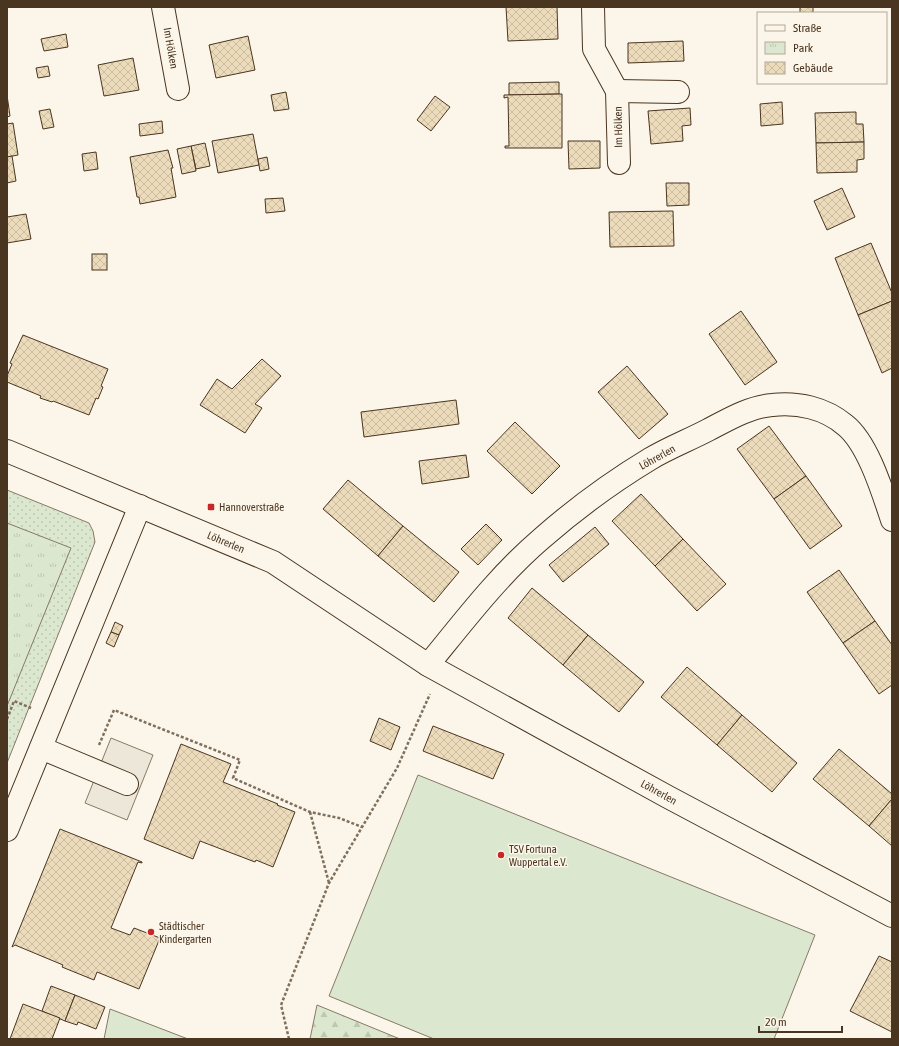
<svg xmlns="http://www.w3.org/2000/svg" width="899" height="1046" viewBox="0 0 899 1046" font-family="'Asap Condensed',sans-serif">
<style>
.grass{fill:url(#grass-dots);stroke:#887966}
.forest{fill:url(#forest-firs);stroke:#887966}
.park{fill:url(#park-tufts);stroke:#887966}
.garden{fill:#dce7d0;stroke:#887966}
.parking{fill:#ede7d9;stroke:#887966}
.building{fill:url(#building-cross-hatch);stroke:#4a3520}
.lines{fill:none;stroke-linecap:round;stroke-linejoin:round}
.minor-casing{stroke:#4a3520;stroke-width:24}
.path{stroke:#7f6f5c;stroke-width:2.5;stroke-dasharray:3 2;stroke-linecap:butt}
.minor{stroke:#fbf6e9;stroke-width:22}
.poi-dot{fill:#c62828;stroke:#fbf6e9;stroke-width:1.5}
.labels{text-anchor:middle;stroke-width:3;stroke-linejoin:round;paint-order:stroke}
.street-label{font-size:11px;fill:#4a3520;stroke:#fbf6e9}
.poi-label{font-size:11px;fill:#4a3520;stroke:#fbf6e9;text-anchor:start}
</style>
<defs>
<pattern id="grass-dots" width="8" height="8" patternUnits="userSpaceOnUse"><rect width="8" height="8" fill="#dce7d0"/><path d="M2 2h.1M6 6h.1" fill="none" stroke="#bec7b2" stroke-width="1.8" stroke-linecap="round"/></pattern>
<pattern id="forest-firs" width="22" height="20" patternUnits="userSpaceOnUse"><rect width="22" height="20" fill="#dce7d0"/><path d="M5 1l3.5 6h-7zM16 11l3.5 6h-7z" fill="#bec7b2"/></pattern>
<pattern id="park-tufts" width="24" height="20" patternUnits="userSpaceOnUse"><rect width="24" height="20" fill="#dce7d0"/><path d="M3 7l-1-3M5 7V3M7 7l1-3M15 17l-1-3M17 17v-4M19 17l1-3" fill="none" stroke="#bec7b2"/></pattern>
<pattern id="building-cross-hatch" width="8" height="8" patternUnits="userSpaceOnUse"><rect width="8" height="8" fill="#ecdcbc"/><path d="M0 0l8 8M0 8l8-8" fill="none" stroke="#ccbda1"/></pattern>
</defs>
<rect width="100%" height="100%" fill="#fbf6e9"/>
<polygon class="grass" points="7,490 89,523 93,531 95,542 7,763"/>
<polygon class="forest" points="317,1005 400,1039 310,1039"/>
<polygon class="park" points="7,523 71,548 7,706"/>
<g class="garden">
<polygon points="418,775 815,935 774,1039 434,1039 329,996"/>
<polygon points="110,1009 188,1039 104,1039"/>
</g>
<polygon class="parking" points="111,738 153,755 127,820 85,803"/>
<g class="building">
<polygon points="506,7 557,7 558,39 508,41"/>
<rect x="800" y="7" width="13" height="6"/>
<polygon points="66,34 68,47 44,51 41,39"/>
<polygon points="248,36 255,70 216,78 209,45"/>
<polygon points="683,41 684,61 628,63 628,43"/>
<polygon points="133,58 139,90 104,96 98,65"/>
<polygon points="48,66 50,76 38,78 36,68"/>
<polygon points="559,82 559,94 509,95 509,83"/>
<polygon points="286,92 289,109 274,111 271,95"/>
<polygon points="562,94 562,148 505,148 505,146 509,146 508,97 504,98 504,95"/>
<polygon points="7,95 10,116 7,117"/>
<polygon points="435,96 450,107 431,131 417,120"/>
<polygon points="782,102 783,124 761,126 760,104"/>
<polygon points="690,108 691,125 682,126 683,141 651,144 648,111"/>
<polygon points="50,109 54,127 43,129 39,111"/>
<polygon points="856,112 856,124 863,124 864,142 816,143 815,113"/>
<polygon points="162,121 163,133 140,136 139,124"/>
<polygon points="13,123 18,155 7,157 7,124"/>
<polygon points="253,134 259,165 218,173 212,141"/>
<polygon points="568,141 600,141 600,168 569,169"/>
<polygon points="864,142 864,159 857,160 857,172 817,173 816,143"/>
<polygon points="205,143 210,166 196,169 191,146"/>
<polygon points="191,146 196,171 182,174 177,149"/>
<polygon points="168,150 173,168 171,168 176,197 140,204 139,197 137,197 130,157"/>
<polygon points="96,152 98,169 84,171 82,154"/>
<polygon points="12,156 16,181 7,183 7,157"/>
<polygon points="267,157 269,169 260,171 258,159"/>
<polygon points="666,183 689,183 689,205 667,206"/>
<polygon points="842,188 855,217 827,230 814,201"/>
<polygon points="283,198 285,211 266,213 265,199"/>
<polygon points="673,211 674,246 610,247 609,212"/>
<polygon points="26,214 31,239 7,243 7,217"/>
<polygon points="871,243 892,293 892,301 858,315 835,258"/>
<rect x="92" y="254" width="15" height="16"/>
<polygon points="892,301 892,368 882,373 858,315"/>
<polygon points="741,311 777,362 745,385 709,334"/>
<polygon points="23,335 108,369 101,386 103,387 98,399 96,398 89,415 53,401 52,402 40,398 41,396 7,382 7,376 12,364 10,363"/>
<polygon points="262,359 281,376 255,404 262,408 245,433 200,405 217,379 232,389"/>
<polygon points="627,366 668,414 639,439 598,392"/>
<polygon points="456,400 459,424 364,437 361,412"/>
<polygon points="515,422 560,466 532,494 487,451"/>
<polygon points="769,426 806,476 774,499 737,449"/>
<polygon points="466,455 469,477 422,484 419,461"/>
<polygon points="806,476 842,526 810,549 774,499"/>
<polygon points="348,480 403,526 378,556 323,509"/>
<polygon points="641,494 683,539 655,566 612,521"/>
<polygon points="486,524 502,540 478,565 461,549"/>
<polygon points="403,526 459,572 434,602 378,556"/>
<polygon points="595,527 609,544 563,582 549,565"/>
<polygon points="683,539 726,584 697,611 655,566"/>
<polygon points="839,570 875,621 843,643 807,592"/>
<polygon points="532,588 588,635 563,665 508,618"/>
<polygon points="875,621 892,645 892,685 879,694 843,643"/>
<polygon points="115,622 123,626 119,635 111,632"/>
<polygon points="111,632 119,635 114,647 106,643"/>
<polygon points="588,635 644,682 619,712 563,665"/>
<polygon points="687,667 742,715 717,745 661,697"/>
<polygon points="742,715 797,763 772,792 717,745"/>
<polygon points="379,718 400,727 391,750 370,741"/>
<polygon points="433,726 504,754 493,779 423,751"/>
<polygon points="181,744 231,764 223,782 278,804 277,805 295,812 273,867 256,860 255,862 200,841 193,859 144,839"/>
<polygon points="839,749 892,794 892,799 869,826 813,779"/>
<polygon points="892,799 892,846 869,826"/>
<polygon points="60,829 142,862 142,863 138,862 111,928 130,935 134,928 160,938 139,989 97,972 94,980 62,967 63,965 15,945 12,947"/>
<polygon points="879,956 892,962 892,1032 850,1011"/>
<polygon points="51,986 75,995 65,1021 42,1011"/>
<polygon points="75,995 105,1007 96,1029 78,1022 77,1025 65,1021"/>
<polygon points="23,1004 60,1018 52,1039 10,1039"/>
</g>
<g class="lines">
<g class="minor-casing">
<g id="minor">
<polyline points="163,7 178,89"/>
<polyline points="593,7 594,49 617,91 619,163"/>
<polyline points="617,91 678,92"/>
<polyline points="7,451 273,562 428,665 668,797 892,916"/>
<path d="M428,665C464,621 498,576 541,539C574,510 612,482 650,459C668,448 689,440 708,430C729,419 749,407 772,405C798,402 825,408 845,425C868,443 883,493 892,520"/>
<polyline points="41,748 127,784"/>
<polyline points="7,830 140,506"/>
</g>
</g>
<g class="path">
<polyline points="7,719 14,701 31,708"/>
<polyline points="99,745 114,710 240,760 233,778 310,812 339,818 362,827"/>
<polyline points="310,812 329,883"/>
<polyline points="289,1039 281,1005 329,883 397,768 430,694"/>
</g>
<use href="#minor" class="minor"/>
</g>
<g class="poi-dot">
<rect x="207" y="503" width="8" height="8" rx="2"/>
<circle cx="501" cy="855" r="4"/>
<circle cx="151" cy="932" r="4"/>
</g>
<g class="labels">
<g class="street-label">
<text transform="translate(171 48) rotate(80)" y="4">Im Hölken</text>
<text transform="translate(618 127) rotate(-91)" y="4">Im Hölken</text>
<text transform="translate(657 457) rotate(-29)" y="4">Löhrerlen</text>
<text transform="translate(226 542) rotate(23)" y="4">Löhrerlen</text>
<text transform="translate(659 792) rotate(29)" y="4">Löhrerlen</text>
</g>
<g class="poi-label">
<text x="219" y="511">Hannoverstraße</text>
<text x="509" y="853">TSV Fortuna<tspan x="509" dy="13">Wuppertal e.V.</tspan></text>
<text x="159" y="930">Städtischer<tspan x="159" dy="13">Kindergarten</tspan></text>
</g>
</g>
<rect width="899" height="1046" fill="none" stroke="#4a3520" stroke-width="16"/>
<rect x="757" y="12" width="130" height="72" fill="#fbf6e9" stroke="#b4a999"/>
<rect x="765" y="25" width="20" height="6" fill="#fbf6e9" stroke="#b4a999"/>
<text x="793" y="32" font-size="12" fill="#4a3520">Straße</text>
<rect x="765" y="42" width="20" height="12" fill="url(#park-tufts)" stroke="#b4a999"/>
<text x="793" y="52" font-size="12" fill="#4a3520">Park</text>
<rect x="765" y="62" width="20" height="12" fill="url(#building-cross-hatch)" stroke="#b4a999"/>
<text x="793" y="72" font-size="12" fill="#4a3520">Gebäude</text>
<path d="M759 1026v6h83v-6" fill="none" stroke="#4a3520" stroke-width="2"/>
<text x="765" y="1026" font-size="12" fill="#4a3520" stroke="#fbf6e9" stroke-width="3" paint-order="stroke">20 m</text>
</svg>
